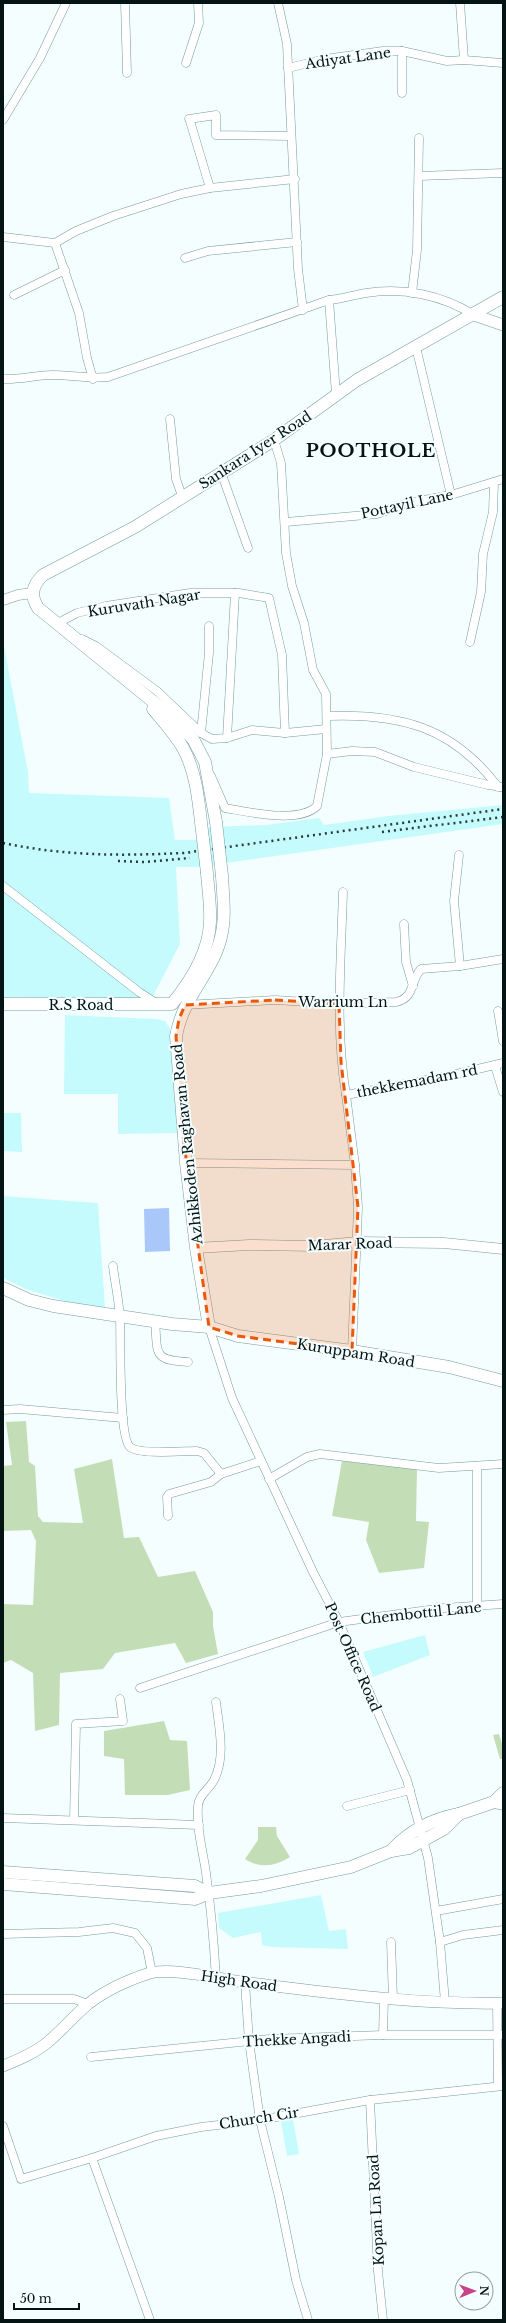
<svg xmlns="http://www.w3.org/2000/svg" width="506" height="2323" viewBox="0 0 506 2323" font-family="'Libre Baskerville',serif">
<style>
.built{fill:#c5fbfc}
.green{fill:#c3deb6}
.water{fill:#a9c8f9}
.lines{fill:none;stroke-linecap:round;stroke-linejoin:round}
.minor-casing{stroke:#749c9d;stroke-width:9}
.tertiary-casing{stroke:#749c9d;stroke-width:11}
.secondary-casing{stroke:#749c9d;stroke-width:12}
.primary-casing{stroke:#749c9d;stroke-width:13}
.minor{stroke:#fff;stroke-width:8}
.tertiary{stroke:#fff;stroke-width:10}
.secondary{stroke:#fff;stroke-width:11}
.primary{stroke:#fff;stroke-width:12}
.rail{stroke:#2b3a3a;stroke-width:2.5;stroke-dasharray:2 4;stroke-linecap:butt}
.primary-bridge-casing{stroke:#749c9d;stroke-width:13;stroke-linecap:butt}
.primary-bridge{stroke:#fff;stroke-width:12}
.marked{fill:#e8590c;fill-opacity:0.2;stroke:#e8590c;stroke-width:3;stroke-dasharray:8 5;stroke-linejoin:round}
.labels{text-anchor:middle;stroke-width:4;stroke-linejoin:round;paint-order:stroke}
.street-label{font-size:14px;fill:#041414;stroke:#f5fefe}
.district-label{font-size:18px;font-weight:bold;letter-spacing:1px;fill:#041414;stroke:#f5fefe}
</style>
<rect width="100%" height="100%" fill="#f5fefe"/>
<g class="built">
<polygon points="3,641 28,772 29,793 169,798 175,840 207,840 207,827 266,825 319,818 324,825 388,816 503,805 503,824 197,867 176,867 180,944 153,996 129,998 3,997"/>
<polygon points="65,1015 156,1019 165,1021 170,1029 178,1133 118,1134 118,1094 64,1094"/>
<polygon points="3,1113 21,1113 22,1152 3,1151"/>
<polygon points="3,1196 98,1203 105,1308 75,1304 28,1290 3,1278"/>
<polygon points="425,1635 430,1655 373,1677 363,1652"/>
<polygon points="321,1895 329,1931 346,1929 348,1949 272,1947 262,1945 261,1932 233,1938 219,1928 218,1913"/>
<polygon points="293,2119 299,2154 287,2156 281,2121"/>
</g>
<g class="green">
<polygon points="26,1421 29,1462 35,1466 38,1516 43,1522 83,1523 74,1469 112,1459 124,1538 139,1537 158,1577 195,1571 213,1612 213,1626 218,1654 186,1663 175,1643 115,1653 103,1669 60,1673 59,1725 35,1731 33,1673 11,1660 3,1663 3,1604 33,1605 36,1541 31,1530 3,1531 3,1466 12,1465 6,1422"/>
<polygon points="342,1461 417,1469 416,1521 429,1522 424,1568 379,1573 366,1540 369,1522 332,1516"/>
<polygon points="164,1721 170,1740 187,1741 190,1790 168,1795 125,1795 124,1759 104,1756 104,1731"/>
<polygon points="499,1734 503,1747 503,1759 500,1759 493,1735"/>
<path d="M258,1827H276L277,1836L290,1857C276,1866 260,1869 245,1859L258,1840Z"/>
</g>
<polygon class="water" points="169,1208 170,1251 145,1252 144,1209"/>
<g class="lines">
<g class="minor-casing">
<g id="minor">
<polyline points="125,3 127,73"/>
<polyline points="278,3 287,44 298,269 303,310"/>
<polyline points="460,3 464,60"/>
<polyline points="402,51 402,93"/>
<polyline points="186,63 199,23 198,3"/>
<polyline points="288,68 325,59 383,51 402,51 447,61 464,60 503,63"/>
<polyline points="189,119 216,115 216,135 291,136"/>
<polyline points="3,120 40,58 66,3"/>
<polyline points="190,121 210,188"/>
<polyline points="419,176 503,173"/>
<polyline points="3,237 55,243"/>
<polyline points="185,258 208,251 297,242"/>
<polyline points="412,293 417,250 419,138"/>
<polyline points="14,295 65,270"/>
<polyline points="329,300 336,394"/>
<polyline points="416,347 451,495"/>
<path d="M3,379C20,380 36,375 52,375C71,375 89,379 108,377L329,300C342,299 353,295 366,293C403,287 442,295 474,315"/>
<polyline points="93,379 87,358 79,313 55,243 76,231 113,216 181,194 210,188 295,179"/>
<polyline points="170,419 176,479 182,496"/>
<polyline points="274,440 281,463 286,553 292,586 304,623 313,670 326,694 327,754 352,751 375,752 414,767 488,785 503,787"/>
<polyline points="221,472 248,548"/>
<polyline points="286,522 377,514 408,503 451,495 503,479"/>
<polyline points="56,624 77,613 106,606 190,593 239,593 269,598 282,655 285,733"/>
<polyline points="82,639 96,646 157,691 201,733 212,739 227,738 252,730 285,733 326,729"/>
<polyline points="470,642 481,592 483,554 493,512 494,482"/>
<path d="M327,716C400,713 453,727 498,787H501"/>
<polyline points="201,733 209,653 209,626"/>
<polyline points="227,738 235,593"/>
<path d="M211,776L225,808C249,812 299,824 317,806L327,754"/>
<polyline points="459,855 454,901 460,966"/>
<polyline points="3,886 139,992 156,1003"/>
<path d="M343,892C341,960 335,1028 346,1095"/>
<polyline points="404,924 406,962 413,986"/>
<path d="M185,1005L275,1000L339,1004L396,1002C415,998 410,981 421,969L460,966L503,959"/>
<polyline points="498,1011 503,1041"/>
<polyline points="495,1066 503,1092"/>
<polyline points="186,1163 355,1165"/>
<path d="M113,1266C115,1283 119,1301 120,1318C121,1339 118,1436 130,1447C139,1455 184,1451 197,1451L204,1453L221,1474L261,1461"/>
<path d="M155,1321C158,1354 152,1360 188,1362"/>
<polyline points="209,1327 232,1398 313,1572 339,1622 407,1780 428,1858 440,1942 445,2002"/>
<polyline points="352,1351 358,1207 355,1165 346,1095 448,1076 503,1063"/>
<polyline points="3,1410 20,1409 123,1418"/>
<polyline points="477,1466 477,1606"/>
<polyline points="269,1479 307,1457 320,1454 439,1468 503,1464"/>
<polyline points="168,1516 167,1497 169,1494 211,1482 221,1474"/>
<polyline points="140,1688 339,1622 444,1608 503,1604"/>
<path d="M216,1702C219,1727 226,1757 214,1780C209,1790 199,1794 198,1806C196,1828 203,1851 206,1873C211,1908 214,1943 216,1979"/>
<polyline points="347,1806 410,1790"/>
<polyline points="3,1818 199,1825"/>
<polyline points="74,1820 76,1724 123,1721 120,1699"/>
<polyline points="436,1911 503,1899"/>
<polyline points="3,1934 79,1932 113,1928 135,1933 147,1948 152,1973"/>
<polyline points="391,1942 393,1999"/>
<polyline points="440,1942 463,1935 503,1930"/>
<polyline points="245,1983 249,2041 260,2120 279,2197 296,2280 308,2320"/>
<polyline points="3,1999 74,1999 88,2004"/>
<polyline points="497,2003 498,2086"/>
<polyline points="383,2035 384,1998"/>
<polyline points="91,2057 270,2039 383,2035 503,2035"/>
<polyline points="370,2100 378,2271 383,2320"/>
<polyline points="3,2126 21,2179 92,2158 156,2136 201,2127 260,2120 370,2100 503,2086"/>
<polyline points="92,2158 150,2320"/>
</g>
</g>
<g class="tertiary-casing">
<g id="tertiary">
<polyline points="3,600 18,595 32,593"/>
<polyline points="196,1248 249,1245 314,1246 357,1242 444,1243 503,1249"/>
</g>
</g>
<g class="secondary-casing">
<g id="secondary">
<polyline points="474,315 503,325"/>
<path d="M3,2066C18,2060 35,2053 48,2042C62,2030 74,2016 88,2004C106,1990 128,1980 150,1973C171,1967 225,1980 249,1983C333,1993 418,2005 503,2003"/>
</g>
</g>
<g class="primary-casing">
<g id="primary">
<path d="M153,709C163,721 175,734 183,748C198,775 199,809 203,839"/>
<path d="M216,822L205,762L193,739L166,712L38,608C30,595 32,586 43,575L135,527L274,440L357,380L503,297"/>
<path d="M3,1004H172C191,981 209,953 210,922C211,906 208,889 207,873"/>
<polyline points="3,1288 29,1300 53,1306 172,1324 209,1327 238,1336 352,1351 449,1367 503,1381"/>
<path d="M209,1327L196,1248L186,1163L176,1036C183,996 213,972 221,937C226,917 223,896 222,876"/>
<polyline points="494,1802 503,1793"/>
<path d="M391,1851C410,1830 432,1819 459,1814"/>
<polyline points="3,1872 195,1886 209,1893"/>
<polyline points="3,1884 195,1899 209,1893 261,1886 351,1867 391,1851 409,1848 444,1829 459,1814 494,1802 503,1804"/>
</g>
</g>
<use href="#minor" class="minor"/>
<use href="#tertiary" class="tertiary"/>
<use href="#secondary" class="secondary"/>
<use href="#primary" class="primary"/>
<g class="rail">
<polyline points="382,832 503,817"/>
<path d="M3,843C66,856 120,856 184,853L503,809"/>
<polyline points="118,861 145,862 190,858"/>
</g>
<g class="primary-bridge-casing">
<g id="primary-bridge">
<polyline points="216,822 222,876"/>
<polyline points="203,839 207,873"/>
</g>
</g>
<use href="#primary-bridge" class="primary-bridge"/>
</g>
<path class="marked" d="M275,1000L339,1004L341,1062L358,1207L352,1351L238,1336L209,1327L183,1136L176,1036L179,1019L185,1005Z"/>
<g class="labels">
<g class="street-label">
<text transform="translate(348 58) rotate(-8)" y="5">Adiyat Lane</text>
<text transform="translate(255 450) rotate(-33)" y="5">Sankara Iyer Road</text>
<text transform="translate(407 504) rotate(-12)" y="5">Pottayil Lane</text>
<text transform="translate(144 603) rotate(-9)" y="5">Kuruvath Nagar</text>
<text x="343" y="1007">Warrium Ln</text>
<text x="81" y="1010">R.S Road</text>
<text transform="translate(417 1081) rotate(-11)" y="5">thekkemadam rd</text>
<text transform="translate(187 1144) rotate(-96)" y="5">Azhikkoden Raghavan Road</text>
<text transform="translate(350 1244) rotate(-2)" y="5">Marar Road</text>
<text transform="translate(356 1353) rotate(9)" y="5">Kuruppam Road</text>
<text transform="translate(421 1613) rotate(-6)" y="5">Chembottil Lane</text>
<text transform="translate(353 1657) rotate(66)" y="5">Post Office Road</text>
<text transform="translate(239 1981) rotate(8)" y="5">High Road</text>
<text transform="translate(297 2039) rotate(-3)" y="5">Thekke Angadi</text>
<text transform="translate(259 2118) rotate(-9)" y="5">Church Cir</text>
<text transform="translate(376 2210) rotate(-93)" y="5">Kopan Ln Road</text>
</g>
<g class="district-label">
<text x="371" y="457">POOTHOLE</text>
</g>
</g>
<rect width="506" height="2323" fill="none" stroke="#041414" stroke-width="8"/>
<g transform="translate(474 2291) rotate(89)"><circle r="19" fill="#f5fefe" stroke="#95a0a0"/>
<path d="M0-3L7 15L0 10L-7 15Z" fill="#c84487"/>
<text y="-6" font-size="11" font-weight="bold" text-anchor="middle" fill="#041414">N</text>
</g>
<path d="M14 2303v6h65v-6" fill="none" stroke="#041414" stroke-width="2"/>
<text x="20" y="2303" font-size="12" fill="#041414" stroke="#f5fefe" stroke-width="3" paint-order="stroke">50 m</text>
</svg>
